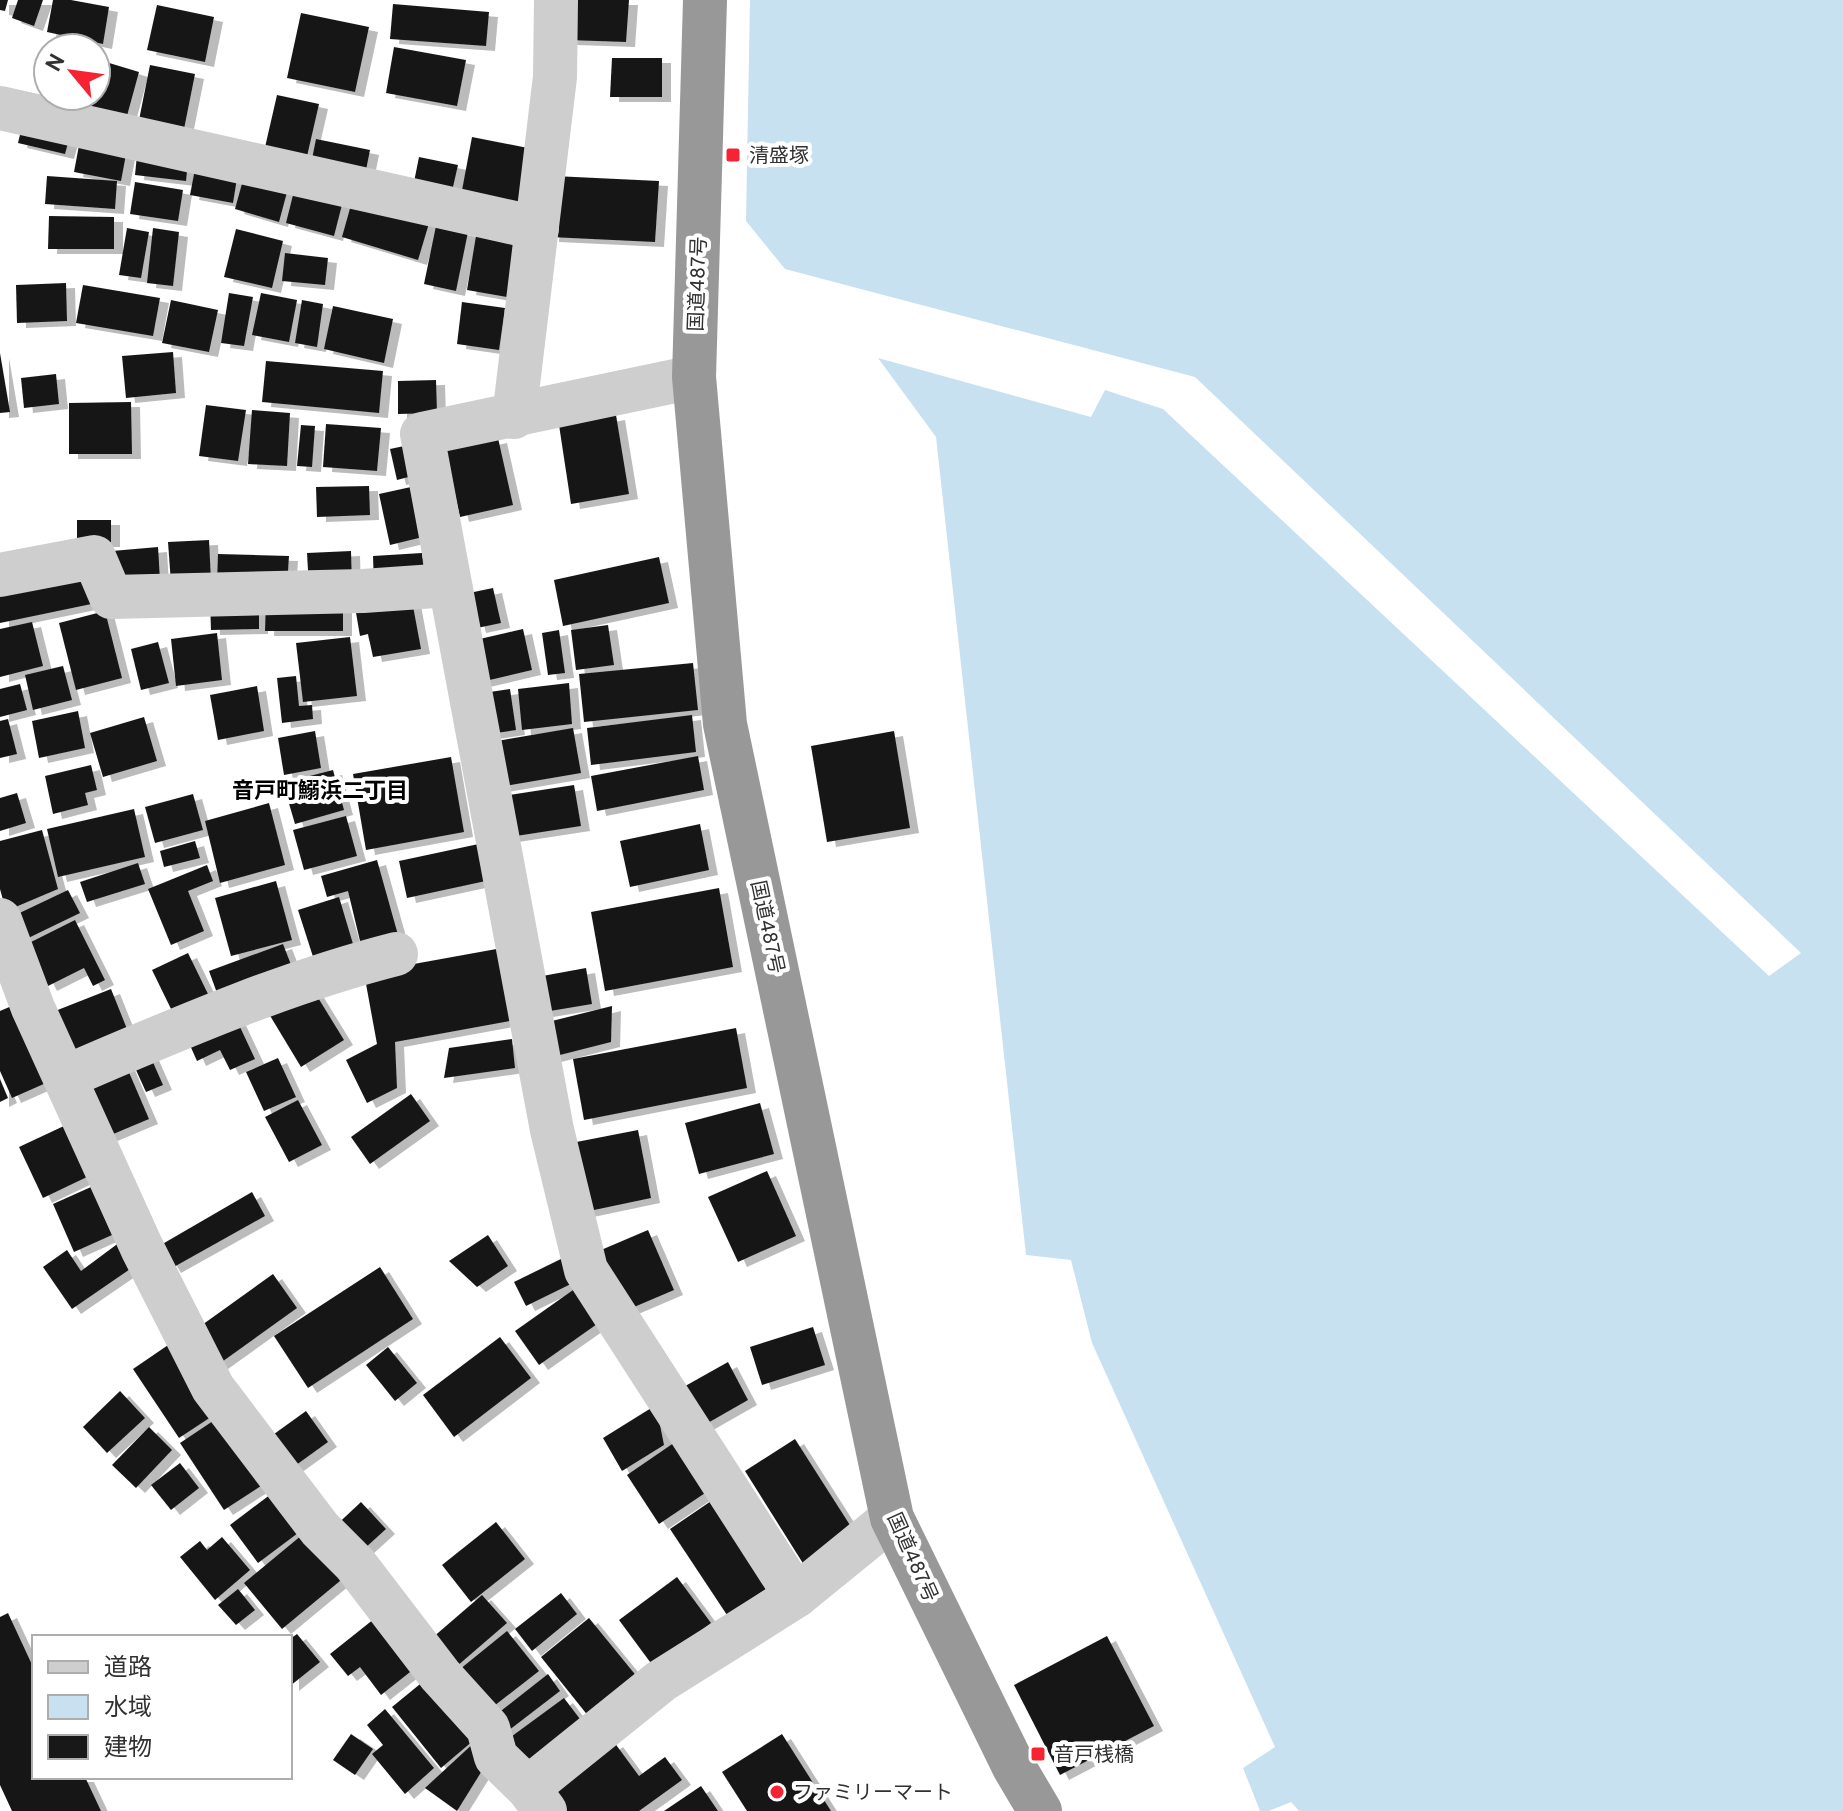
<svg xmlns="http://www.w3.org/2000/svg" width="1843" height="1811" viewBox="0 0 1843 1811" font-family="Overpass,'Noto Sans JP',sans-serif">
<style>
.water{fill:#c8e1f0}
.building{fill:#181818;filter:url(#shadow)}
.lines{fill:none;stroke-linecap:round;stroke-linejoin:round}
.minor{stroke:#cecece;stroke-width:44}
.highway{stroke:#989898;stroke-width:44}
.poi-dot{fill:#f62433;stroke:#fff;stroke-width:3}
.labels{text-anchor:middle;stroke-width:8;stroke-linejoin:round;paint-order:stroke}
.poi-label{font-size:20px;fill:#313131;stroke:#fff;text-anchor:start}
.street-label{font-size:20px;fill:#313131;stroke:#fff}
.neighbourhood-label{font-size:22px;font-weight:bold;fill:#000;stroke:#fff}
</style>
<defs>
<filter id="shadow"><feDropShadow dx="9" dy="5" stdDeviation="0" flood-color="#0004"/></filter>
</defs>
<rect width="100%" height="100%" fill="#fff"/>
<polygon class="water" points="750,0 1843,0 1843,1811 1299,1811 1291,1802 1269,1811 1260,1811 1243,1768 1275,1747 1092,1343 1071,1260 1026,1255 936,437 878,358 1091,417 1105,390 1163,409 1769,976 1801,953 1195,377 785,269 746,221"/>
<g class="building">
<polygon points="0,0 8,0 5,11 0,10"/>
<polygon points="18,0 43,0 34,26 12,18"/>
<polygon points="53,0 71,0 109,7 103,44 47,32"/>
<polygon points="570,0 629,0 626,42 568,40"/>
<polygon points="393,4 489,12 486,46 390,39"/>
<polygon points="157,5 214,17 205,62 147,50"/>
<polygon points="301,13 369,27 355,92 287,78"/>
<polygon points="394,47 466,60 457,106 386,93"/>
<polygon points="612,58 662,58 662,97 610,97"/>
<polygon points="96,59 139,72 125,123 60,104 63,96 96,96"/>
<polygon points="150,65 195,74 183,134 138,125"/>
<polygon points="277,95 319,104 305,165 263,156"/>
<polygon points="23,122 71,132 65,154 18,143"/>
<polygon points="472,137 533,149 520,213 460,201"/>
<polygon points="316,139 370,150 364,180 310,169"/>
<polygon points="80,140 127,149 121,181 74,172"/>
<polygon points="138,145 189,151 186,181 135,175"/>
<polygon points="419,157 458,165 450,200 412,192"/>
<polygon points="196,164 238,172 233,203 190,195"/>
<polygon points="246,169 290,181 279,222 235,209"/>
<polygon points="47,176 117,181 115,209 45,204"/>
<polygon points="554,176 659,181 655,242 550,237"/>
<polygon points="297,179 345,193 334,236 286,223"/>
<polygon points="135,182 183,190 178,221 130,214"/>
<polygon points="356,187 433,210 418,260 342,237"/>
<polygon points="49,216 114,217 114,249 48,249"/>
<polygon points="436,226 468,232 456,291 424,284"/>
<polygon points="127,228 149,232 141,278 119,275"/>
<polygon points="153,228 179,232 173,286 147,283"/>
<polygon points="236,229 283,241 272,288 224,277"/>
<polygon points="477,230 517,237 507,297 467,290"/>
<polygon points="285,253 328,258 325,285 282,281"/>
<polygon points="66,283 67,321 17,323 16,285"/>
<polygon points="83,285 160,298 153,336 76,323"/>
<polygon points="229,293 253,297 244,346 221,343"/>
<polygon points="261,293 297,300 289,342 252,335"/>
<polygon points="171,300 218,310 209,352 162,343"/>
<polygon points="302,300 323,304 317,347 295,343"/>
<polygon points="462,302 505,308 499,350 457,344"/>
<polygon points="333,306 393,319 384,363 324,349"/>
<polygon points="173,352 176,393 126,398 122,356"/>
<polygon points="0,353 10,412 0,413"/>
<polygon points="266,361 383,371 379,413 262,402"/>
<polygon points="56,374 59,404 24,408 21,378"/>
<polygon points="436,380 437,413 398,414 398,381"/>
<polygon points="131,402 132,454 69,454 69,403"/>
<polygon points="206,405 246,410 238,461 199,456"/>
<polygon points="252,410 290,413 287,466 248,464"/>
<polygon points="616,415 629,494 571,504 559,425"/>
<polygon points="326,424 381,428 377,471 323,467"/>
<polygon points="301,425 315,426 312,467 297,466"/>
<polygon points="498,438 513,505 460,517 445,450"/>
<polygon points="409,445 416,475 397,480 390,449"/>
<polygon points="420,485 431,535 390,545 379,494"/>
<polygon points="369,486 370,515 317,517 316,487"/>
<rect x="77" y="520" width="34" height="22"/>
<polygon points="209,540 211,581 171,583 168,542"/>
<polygon points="158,547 160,580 115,584 112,551"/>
<polygon points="351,551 352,586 309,588 307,553"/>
<polygon points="422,553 425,584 374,587 373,556"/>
<polygon points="218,554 289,556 287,585 217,583"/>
<polygon points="659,557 669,603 563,626 554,580"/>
<polygon points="93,565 101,602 0,623 0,585"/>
<polygon points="493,588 501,623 477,628 469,593"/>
<polygon points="410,590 421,649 373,657 368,634 360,636 354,601"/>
<polygon points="266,600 343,600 343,631 265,631"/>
<polygon points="259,601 259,629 211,630 210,602"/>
<polygon points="105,611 122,678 76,690 59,623"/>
<polygon points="32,622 43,666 0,677 0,629"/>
<polygon points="608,625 614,665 576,670 571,630"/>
<polygon points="523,629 532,670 481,682 471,641"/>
<polygon points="559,630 565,673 548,675 542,633"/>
<polygon points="217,633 222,680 176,686 171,639"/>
<polygon points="350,637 357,696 303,702 296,643"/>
<polygon points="158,642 169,683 141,690 131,649"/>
<polygon points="693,663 698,710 584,722 579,674"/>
<polygon points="63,666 72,700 33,710 25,675"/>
<polygon points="296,676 299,706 312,705 313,719 282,723 277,678"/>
<polygon points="569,683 572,724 522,730 518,689"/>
<polygon points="20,684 27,710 0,717 0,689"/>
<polygon points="257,686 264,731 218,740 210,695"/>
<polygon points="510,689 516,730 489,734 483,693"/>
<polygon points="78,711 85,748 39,758 32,721"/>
<polygon points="692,715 696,752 591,765 587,728"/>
<polygon points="144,717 157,761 103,777 90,733"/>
<polygon points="8,719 17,754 0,758 0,721"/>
<polygon points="573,728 581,773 499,787 491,742"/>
<polygon points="315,731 321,768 284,775 278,738"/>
<polygon points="894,731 910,828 827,842 811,746"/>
<polygon points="698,756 704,790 597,811 591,776"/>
<polygon points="451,757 464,832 366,850 353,774"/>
<polygon points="91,765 97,790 85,793 88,805 53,814 45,776"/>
<polygon points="333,770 344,810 295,824 283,783"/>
<polygon points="574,785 581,826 503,838 497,797"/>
<polygon points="17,793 26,823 0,831 0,798"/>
<polygon points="193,794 203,830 155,843 145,807"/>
<polygon points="269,803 285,865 220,883 205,821"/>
<polygon points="134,809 145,857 58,877 47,829"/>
<polygon points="346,816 357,856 304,870 293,830"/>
<polygon points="700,824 709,870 630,887 620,841"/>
<polygon points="42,830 58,889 6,911 0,889 0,841"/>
<polygon points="195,841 200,858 164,867 160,851"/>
<polygon points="488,842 495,879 407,898 399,861"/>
<polygon points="377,860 398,935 361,945 348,891 327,897 321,876"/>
<polygon points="138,863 145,884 87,902 80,882"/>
<polygon points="207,865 213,881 188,891 204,931 171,945 148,889"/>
<polygon points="276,881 292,940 231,956 215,898"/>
<polygon points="719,888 733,967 605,991 591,912"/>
<polygon points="68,890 80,913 20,942 9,918"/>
<polygon points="339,897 356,954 316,966 298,910"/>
<polygon points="75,920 105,980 93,986 84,968 48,986 27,944"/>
<polygon points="283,944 295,975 221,1004 209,971"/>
<polygon points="502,948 515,1020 395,1042 397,1088 367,1103 346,1060 377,1044 364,973"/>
<polygon points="188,953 209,996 173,1013 152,970"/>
<polygon points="586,968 592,1004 532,1014 537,977"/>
<polygon points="309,983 344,1040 301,1067 266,1009"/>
<polygon points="111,989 131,1039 70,1064 50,1013"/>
<polygon points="21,1002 55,1079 12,1098 0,1071 0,1011"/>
<polygon points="612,1006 611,1042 552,1057 544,1023"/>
<polygon points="233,1012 255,1059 230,1070 220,1050 197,1061 185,1034"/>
<polygon points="736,1028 747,1088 584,1120 573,1059"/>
<polygon points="512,1039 515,1068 444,1078 449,1048"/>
<polygon points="148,1051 163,1085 146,1092 131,1059"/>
<polygon points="278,1058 296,1097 264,1111 246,1072"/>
<polygon points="125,1063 149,1119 99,1140 76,1085"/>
<polygon points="0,1079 8,1098 0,1102"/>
<polygon points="411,1094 430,1121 370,1164 351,1137"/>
<polygon points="298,1100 322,1145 289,1162 265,1117"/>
<polygon points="760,1103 774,1154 699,1174 685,1123"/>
<polygon points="66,1125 89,1176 43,1198 19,1147"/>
<polygon points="638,1130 651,1198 575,1214 561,1145"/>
<polygon points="767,1171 796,1236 738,1262 708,1197"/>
<polygon points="91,1187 112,1235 74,1252 53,1204"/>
<polygon points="252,1192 265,1216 172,1268 159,1246"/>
<polygon points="648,1230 674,1290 620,1313 594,1253"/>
<polygon points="488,1235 508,1266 477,1287 449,1261"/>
<polygon points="120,1242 136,1265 72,1309 43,1267 67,1250 81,1271"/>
<polygon points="569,1255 581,1279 526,1306 514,1282"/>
<polygon points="380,1267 413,1319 308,1388 274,1336"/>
<polygon points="273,1274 297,1308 212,1369 188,1335"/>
<polygon points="583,1283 607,1317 539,1365 515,1331"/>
<polygon points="813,1327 825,1365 762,1385 750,1347"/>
<polygon points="500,1337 531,1378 454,1437 423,1395"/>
<polygon points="174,1341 220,1411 179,1438 133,1369"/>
<polygon points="388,1347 417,1383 395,1401 366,1365"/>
<polygon points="728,1362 748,1400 692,1432 671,1394"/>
<polygon points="120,1391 145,1418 107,1453 83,1427"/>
<polygon points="656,1405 664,1445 622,1471 603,1438"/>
<polygon points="306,1411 328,1442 285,1473 263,1442"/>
<polygon points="222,1415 267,1482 224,1510 180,1443"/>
<polygon points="149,1427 172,1450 136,1488 112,1465"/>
<polygon points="681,1438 714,1487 659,1524 627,1475"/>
<polygon points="795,1439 855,1533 804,1565 745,1471"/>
<polygon points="180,1463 199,1488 171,1510 151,1485"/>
<polygon points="271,1494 298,1533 258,1563 230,1525"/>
<polygon points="717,1497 775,1583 727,1615 670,1529"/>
<polygon points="361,1502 386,1529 353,1559 329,1532"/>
<polygon points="496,1522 525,1559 471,1602 442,1565"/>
<polygon points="308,1530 346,1576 282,1629 244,1583"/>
<polygon points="222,1537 250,1570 215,1600 180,1557 200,1541 207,1550"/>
<polygon points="677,1577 711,1623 653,1666 619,1620"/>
<polygon points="238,1589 255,1610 236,1625 218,1605"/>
<polygon points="561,1593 577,1614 532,1651 515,1629"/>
<polygon points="482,1595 507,1623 449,1673 424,1645"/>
<polygon points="384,1611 424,1661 381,1695 360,1667 348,1676 330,1654"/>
<polygon points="8,1613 34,1669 34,1777 85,1777 101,1811 12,1811 0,1785 0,1617"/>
<polygon points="589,1618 638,1678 589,1717 541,1657"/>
<polygon points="507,1631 539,1671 485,1713 454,1674"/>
<polygon points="297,1634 320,1662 290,1686 290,1639"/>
<polygon points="1107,1636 1154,1726 1060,1775 1014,1685"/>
<polygon points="548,1674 560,1691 504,1734 492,1718"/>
<polygon points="425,1680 474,1740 441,1768 392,1707"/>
<polygon points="564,1698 583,1723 523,1768 504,1742"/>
<polygon points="385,1709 434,1768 405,1794 372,1754 383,1745 367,1725"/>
<polygon points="351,1734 373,1749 355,1775 333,1760"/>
<polygon points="782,1734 831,1811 747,1811 722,1772"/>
<polygon points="477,1740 493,1753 457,1811 425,1788"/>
<polygon points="614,1742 639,1776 665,1757 682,1780 639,1811 563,1811 548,1791"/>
<polygon points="701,1786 718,1811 664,1811"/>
</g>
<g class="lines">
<g class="minor">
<polyline points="0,108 537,228"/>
<polyline points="694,377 422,434 552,1130 586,1270 796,1596"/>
<polyline points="514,417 555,77 556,0"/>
<polyline points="0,575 94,557 111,597 363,591 449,585"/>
<polyline points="0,920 33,1008 142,1248 213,1388 320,1529 355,1564 440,1675 488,1728 496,1757 528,1788 545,1811"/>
<path d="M65,1077C173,1031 282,983 396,954"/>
<polyline points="528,1788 661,1681 796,1596 892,1518"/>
</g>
<polyline class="highway" points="705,0 694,377 725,724 892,1518 1014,1767 1040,1811"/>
</g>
<g class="poi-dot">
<rect x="725" y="147" width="16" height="16" rx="4"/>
<rect x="1030" y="1746" width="16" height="16" rx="4"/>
<circle cx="777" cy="1792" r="8"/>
</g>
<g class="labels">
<g class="poi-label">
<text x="749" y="162">清盛塚</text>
<text x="1054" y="1761">音戸桟橋</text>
<text x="793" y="1799">ファミリーマート</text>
</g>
<g class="street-label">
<text transform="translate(697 284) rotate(-88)" y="7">国道487号</text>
<text transform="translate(768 927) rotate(78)" y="7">国道487号</text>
<text transform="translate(913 1557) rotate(66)" y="7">国道487号</text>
</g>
<g class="neighbourhood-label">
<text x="320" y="798">音戸町鰯浜二丁目</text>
</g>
</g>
<rect x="32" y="1635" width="260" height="144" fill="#ffffff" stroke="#adadad" stroke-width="2"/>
<rect x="48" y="1661" width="40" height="12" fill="#cecece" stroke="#adadad" stroke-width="2"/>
<text x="104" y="1675" font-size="24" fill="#313131">道路</text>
<rect x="48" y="1695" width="40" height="24" fill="#c8e1f0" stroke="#adadad" stroke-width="2"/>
<text x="104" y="1715" font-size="24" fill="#313131">水域</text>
<rect x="48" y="1735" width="40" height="24" fill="#181818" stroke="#adadad" stroke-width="2"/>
<text x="104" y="1755" font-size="24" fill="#313131">建物</text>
<g transform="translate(72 72) rotate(299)"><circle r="38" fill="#ffffff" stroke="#adadad" stroke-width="2"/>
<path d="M0-6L14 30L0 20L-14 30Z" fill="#f62433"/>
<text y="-12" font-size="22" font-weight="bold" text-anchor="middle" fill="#313131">N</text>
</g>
</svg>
